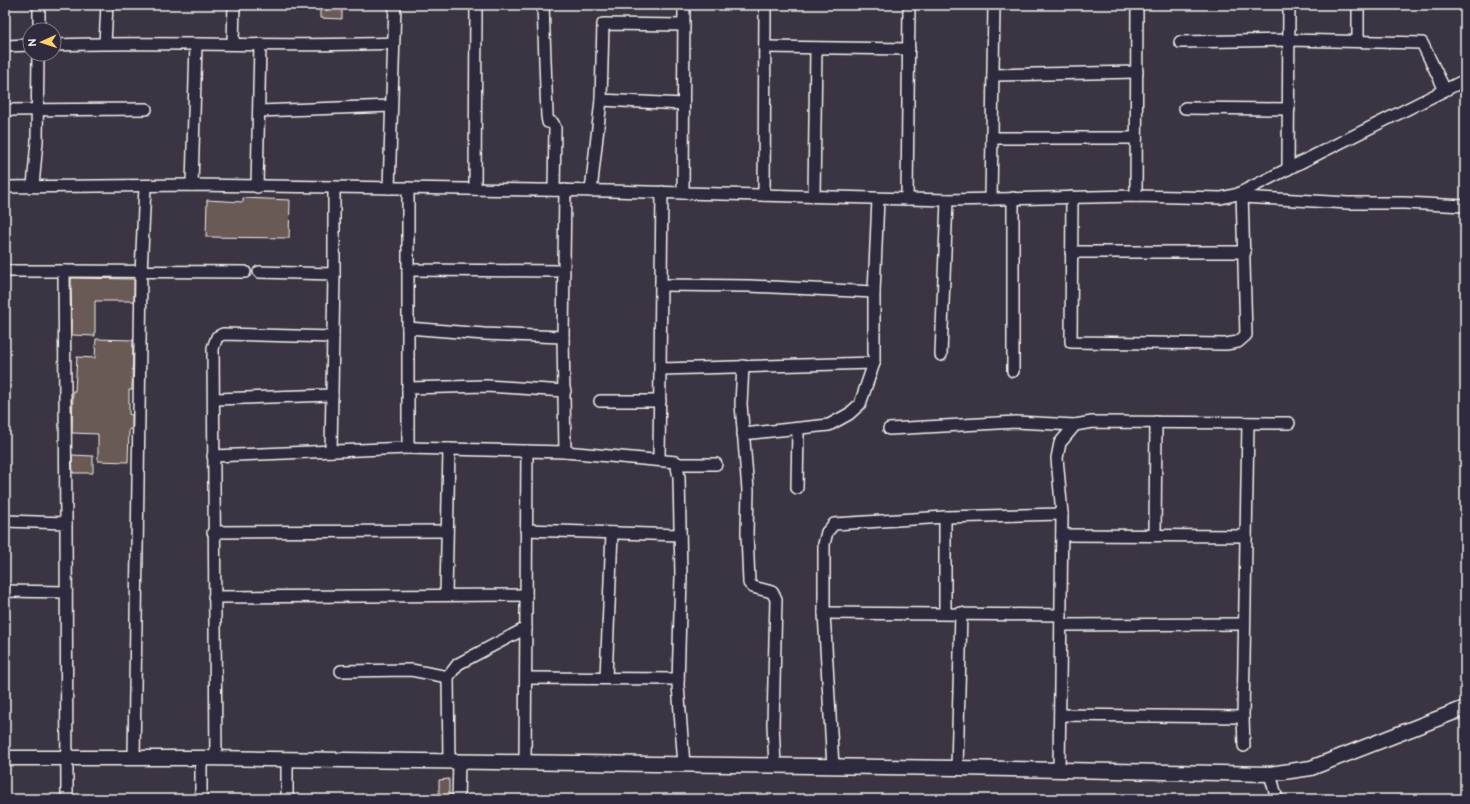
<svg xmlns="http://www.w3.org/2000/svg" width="1470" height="804" viewBox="0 0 1470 804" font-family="'Balsamiq Sans',sans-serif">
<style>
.building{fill:#695a57;stroke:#f4f1e8}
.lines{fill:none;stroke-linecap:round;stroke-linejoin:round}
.minor-casing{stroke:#f4f1e8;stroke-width:14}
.tertiary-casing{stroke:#f4f1e8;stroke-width:17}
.minor{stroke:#2f2a3d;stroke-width:11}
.tertiary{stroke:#2f2a3d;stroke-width:14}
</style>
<rect width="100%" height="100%" fill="#3b3442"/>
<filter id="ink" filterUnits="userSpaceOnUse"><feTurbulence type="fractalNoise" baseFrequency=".025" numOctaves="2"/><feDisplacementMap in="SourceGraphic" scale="8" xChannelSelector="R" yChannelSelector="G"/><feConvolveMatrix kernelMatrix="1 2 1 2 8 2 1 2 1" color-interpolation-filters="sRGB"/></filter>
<g filter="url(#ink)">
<g class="building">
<polygon points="320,5 342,5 342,19 320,18"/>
<polygon points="243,198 290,200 289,238 206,237 207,200 243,202"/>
<polygon points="71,278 134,279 134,301 95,301 95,336 72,335"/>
<polygon points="96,339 133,340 132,390 129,390 129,414 132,415 132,429 129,429 128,462 98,461 98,434 72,433 73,391 75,391 77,357 95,358"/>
<polygon points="72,455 93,456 93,473 73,473"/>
<polygon points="449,779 449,796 439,796 439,780"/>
</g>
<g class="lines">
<g class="minor-casing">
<g id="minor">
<polyline points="543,5 547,116 548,122 553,123 555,128 554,190"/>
<polyline points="39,30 39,5"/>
<polyline points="1358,41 1358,5"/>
<polyline points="1180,42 1289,40 1422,43 1445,90"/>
<polyline points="105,43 107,5"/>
<polyline points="233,44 234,5"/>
<path d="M54,45C167,41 280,48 393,43"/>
<polyline points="5,46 30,45"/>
<polyline points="765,47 909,49"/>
<polyline points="993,75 1137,72"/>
<polyline points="683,104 601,100 603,24 684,25"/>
<polyline points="1185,108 1289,109"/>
<polyline points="5,110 146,109"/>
<polyline points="259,111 391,106"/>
<polyline points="992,138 1136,138"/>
<polyline points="1288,169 1289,5"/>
<polyline points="192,185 196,44"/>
<polyline points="33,186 37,141 38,54"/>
<polyline points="5,187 192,185 609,191 947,200 1136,196 1221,198 1238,194 1465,80"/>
<polyline points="257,187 260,44"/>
<polyline points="389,188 395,5"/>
<polyline points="475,189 476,5"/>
<polyline points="565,190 563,337 565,452"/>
<polyline points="591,191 601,100"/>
<polyline points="683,193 684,5"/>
<polyline points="764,195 765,5"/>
<polyline points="814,196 816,48"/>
<polyline points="1136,196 1137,5"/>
<polyline points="1072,197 1071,342 1226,344 1238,342 1246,335 1242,192"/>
<polyline points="1242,197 1348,203 1404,203 1465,206"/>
<polyline points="1013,198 1013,371"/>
<polyline points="907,199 909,5"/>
<polyline points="991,199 994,5"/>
<polyline points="1071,252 1245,252"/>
<polyline points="408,270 563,271"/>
<polyline points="5,271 64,271 66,523"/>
<polyline points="64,271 245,272"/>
<polyline points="259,272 334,274 334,187"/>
<polyline points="661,285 750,286 874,292"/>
<polyline points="408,328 484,334 563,337"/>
<polyline points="941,355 947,200"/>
<polyline points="743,366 741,404 748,490 747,533 749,583 753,587 772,592 776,599 773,724 775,766"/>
<polyline points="661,369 874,363"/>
<polyline points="408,388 486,386 565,391"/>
<polyline points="215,399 332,395"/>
<polyline points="600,401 660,401"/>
<polyline points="889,429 1016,422 1075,425"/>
<polyline points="743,434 829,425 849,414 860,404 874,363 874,292 878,199"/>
<polyline points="408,448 565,452 676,462 679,477 681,576 678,685 684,765"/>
<polyline points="331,451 334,274"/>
<polyline points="213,456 408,448 408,188"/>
<polyline points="659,459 662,192"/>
<polyline points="678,464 716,464"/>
<polyline points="797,488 798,429"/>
<polyline points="945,517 945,613"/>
<polyline points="5,521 66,523 67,799"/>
<polyline points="526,530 680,535"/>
<polyline points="213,532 447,531"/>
<polyline points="1062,535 1246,536"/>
<polyline points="1155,535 1156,422"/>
<polyline points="5,591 66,592"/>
<polyline points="446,595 449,449"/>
<polyline points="214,597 526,595"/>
<polyline points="824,613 1061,615"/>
<polyline points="1061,625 1244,624"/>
<polyline points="341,671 411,670 448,677"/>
<polyline points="526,678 678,679"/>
<polyline points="606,678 612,533"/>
<polyline points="1060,715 1243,717"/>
<polyline points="1244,746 1243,717 1248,423"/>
<polyline points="134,758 141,273 145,187"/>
<polyline points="216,759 213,348 217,337 223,334 333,337"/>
<polyline points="449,762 448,677 458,664 526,628"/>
<polyline points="525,763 527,451"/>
<polyline points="833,767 824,613 824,544 827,532 834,524 945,517 1062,514"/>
<polyline points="957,768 961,613"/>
<polyline points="1059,770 1062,514 1057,458 1060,443 1075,425 1092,422 1289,423"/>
<polyline points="1270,774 1277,799"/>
<polyline points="201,799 201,758"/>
<polyline points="287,799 287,759"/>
<polyline points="458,799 459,762"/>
</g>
</g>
<g class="tertiary-casing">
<polyline id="tertiary" points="5,758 201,758 957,768 1270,774 1311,768 1465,708"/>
</g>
<use href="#minor" class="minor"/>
<use href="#tertiary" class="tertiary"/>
</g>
</g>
<rect width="1470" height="804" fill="none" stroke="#2f2a3d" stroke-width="20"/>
<rect x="10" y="10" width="1450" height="784" fill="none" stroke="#f4f1e8" stroke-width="1.5" filter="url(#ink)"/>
<g transform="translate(42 42) rotate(267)"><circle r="19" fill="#2f2a3d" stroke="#7e7a81"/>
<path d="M0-3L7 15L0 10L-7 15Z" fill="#ffd166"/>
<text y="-6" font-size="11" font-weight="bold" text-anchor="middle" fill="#f4f1e8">N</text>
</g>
</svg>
